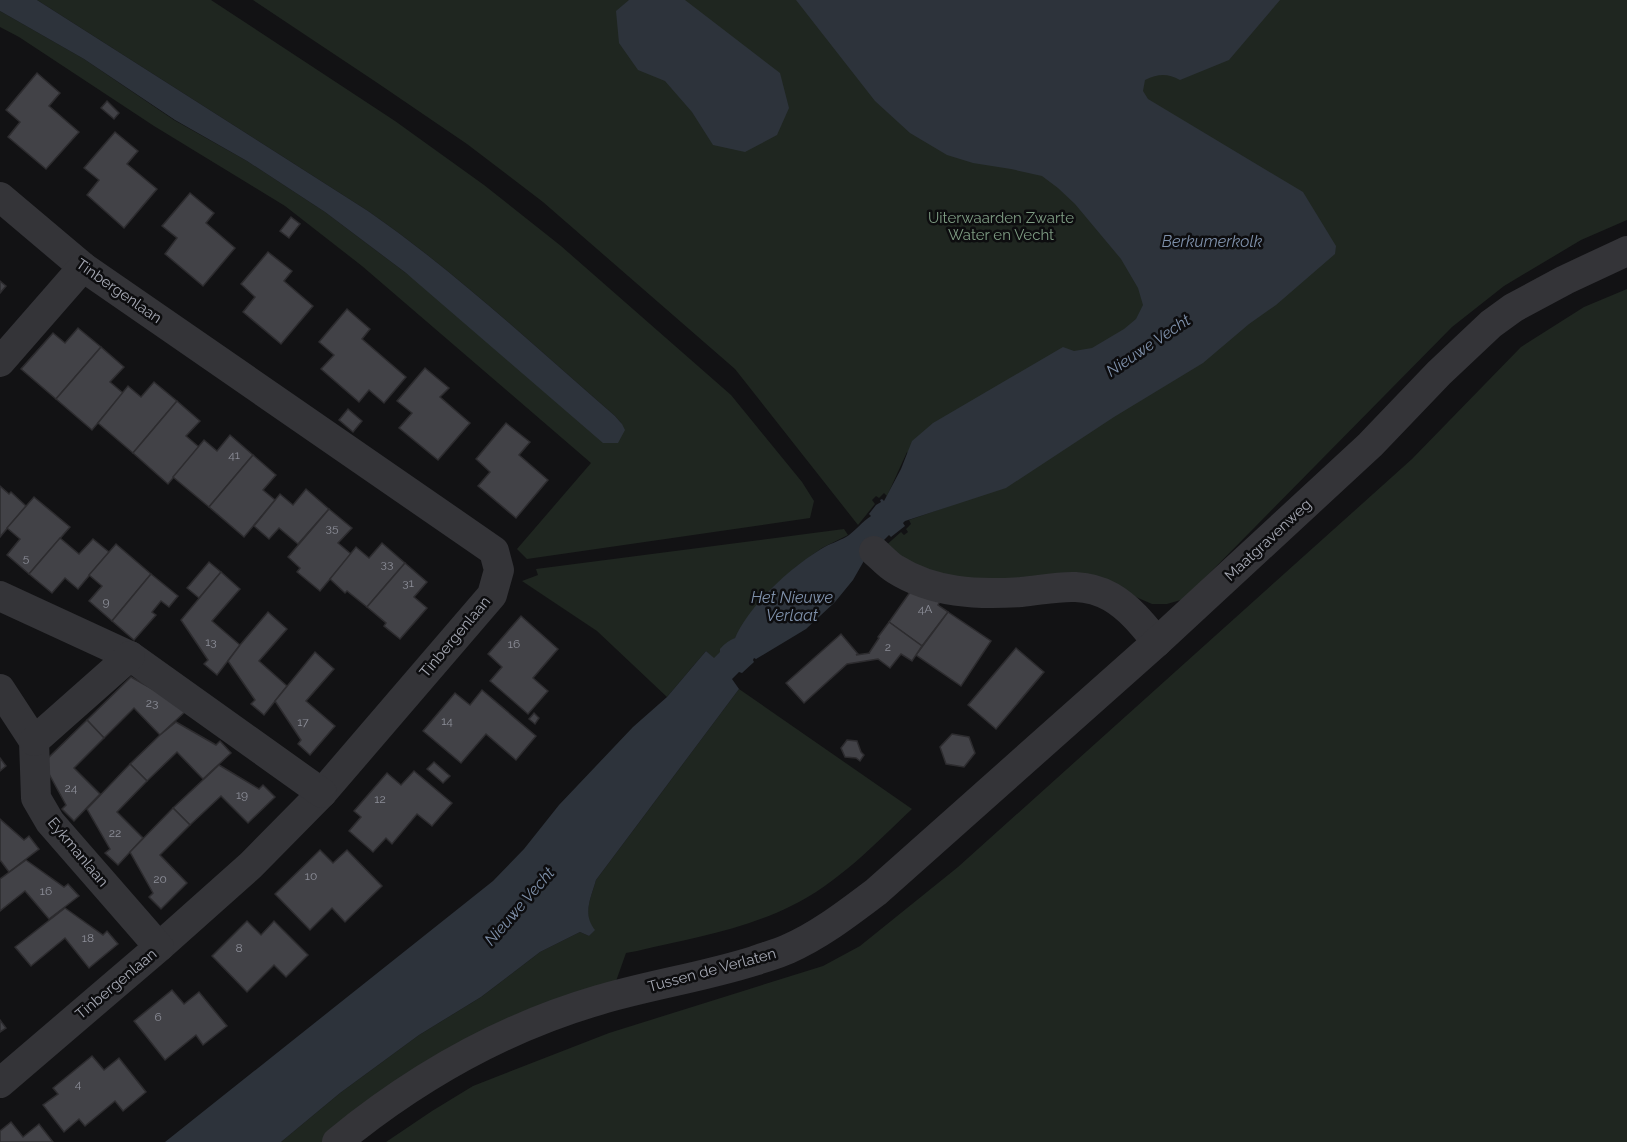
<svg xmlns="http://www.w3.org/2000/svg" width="1627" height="1142" viewBox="0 0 1627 1142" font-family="Raleway,sans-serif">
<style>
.green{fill:#1f2620}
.water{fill:#2d333b}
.building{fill:#424247;stroke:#2d2c2f;stroke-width:1.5}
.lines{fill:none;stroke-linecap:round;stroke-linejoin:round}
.minor{stroke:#343438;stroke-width:30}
.labels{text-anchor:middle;stroke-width:5;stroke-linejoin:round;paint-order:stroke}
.number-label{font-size:12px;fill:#8c8e98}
.park-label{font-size:15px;fill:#7e9c83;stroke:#0d0d0f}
.street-label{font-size:15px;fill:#a5a8b3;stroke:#0d0d0f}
.water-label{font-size:16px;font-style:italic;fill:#7f91ab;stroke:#0d0d0f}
</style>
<rect width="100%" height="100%" fill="#121214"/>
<g class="green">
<path d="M37,0H211L395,121L484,185L561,246L731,395L802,482L814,501L810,518L527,559L517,549L591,463L362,266L285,206L154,126L19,37L0,27V11L84,59L174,120L247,161L325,212L406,273L622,424L615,416C534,346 456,272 368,211Z"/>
<polygon points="253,0 1627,0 1627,220 1581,240 1504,286 1452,327 1184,599 1167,604 1152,604 1097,580 968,582 928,572 883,548 901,532 904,535 908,532 906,529 911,524 909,520 955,504 907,452 887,496 884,493 879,498 876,496 872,500 875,504 858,525 735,369 543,202 467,144 376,82"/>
<polygon points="1627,289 1627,1142 386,1142 432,1111 473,1086 609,1033 823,966 860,946 958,867 1412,459 1521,347 1584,307"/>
<polygon points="844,529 848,535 822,548 797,566 770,590 744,624 735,638 714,659 706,651 667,697 597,631 522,581 538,575 536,569"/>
<path d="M739,689L912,809C875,844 837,884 791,906C743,930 688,939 637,951L626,953L615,984L322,1142H281L340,1093L419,1035L481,997L540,952L580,932L589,936L594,930C582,914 591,898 596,880Z"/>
</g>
<g class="water">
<path d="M0,0H37L368,211C456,272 534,346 615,416L622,424L625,430L618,443H603L406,273L325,212L247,161L175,120L84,59L0,11Z"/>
<polygon points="629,0 685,0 780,73 789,108 777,135 745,152 713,145 692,112 665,81 638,70 619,43 616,11"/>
<path d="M796,0H1280L1229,60L1180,80C1167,73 1158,74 1145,80L1143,91L1148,99L1303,192L1336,246L1335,254L1276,305L1249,324L1203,363L1114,417L1006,488L905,521L903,523L905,526L891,537L889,535L865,559L853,580L835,602L806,629L756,659L754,658L753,660L754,662L742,673L739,672L732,679L739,689L596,880C591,898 582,914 595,930L589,936L580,932L540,952L481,997L419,1035L340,1093L281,1142H165L493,881L524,849L559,805L633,727L667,697L706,651L714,658L720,652V649C725,643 730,640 735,638C750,604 790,568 821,549C829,544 839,541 846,537C853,533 863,521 871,516L869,514L876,505L881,502L880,500L882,499L884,501L901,469L912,441L933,423L1063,347L1074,351L1092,348L1124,329L1136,319L1143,305L1138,288L1121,259L1075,204L1058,188L1042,176L1011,169L973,163L947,155L910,133L875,101Z"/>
</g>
<g class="building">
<polygon points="37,73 60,93 49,106 79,132 46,169 8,137 20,122 6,110"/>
<polygon points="107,101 119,113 114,119 101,108"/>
<polygon points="115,132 138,151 127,164 157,189 124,228 87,195 99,180 84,168"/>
<polygon points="190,193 214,213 206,223 235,248 203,286 165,254 177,238 162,226"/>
<polygon points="291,217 300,224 289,238 280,231"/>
<polygon points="268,252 292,271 284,281 313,306 281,344 243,312 255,297 241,284"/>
<polygon points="0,281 6,286 0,293"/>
<polygon points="347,309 370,329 362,339 406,377 384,403 369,390 359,402 321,369 334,355 319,342"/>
<polygon points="78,328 101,347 56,399 21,369 53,333 65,343"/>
<polygon points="101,347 124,367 110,382 123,393 92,430 56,399"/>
<polygon points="425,368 449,388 440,397 470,423 438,460 399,428 412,413 397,401"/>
<polygon points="154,382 177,401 133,453 98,423 128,386 141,397"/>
<polygon points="177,401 200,421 186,436 199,447 168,484 133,453"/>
<polygon points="348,409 362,421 353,432 339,420"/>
<polygon points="506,423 530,442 519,455 548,480 516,518 478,486 490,472 476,459"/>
<polygon points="230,435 253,455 209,507 173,477 204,440 217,451"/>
<polygon points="253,455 276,475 263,490 275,500 244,537 209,507"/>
<polygon points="0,486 9,494 11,492 26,506 0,537"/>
<polygon points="306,489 329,509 298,544 279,528 269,539 254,526 280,494 293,505"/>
<polygon points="34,497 70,527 29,574 7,555 20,539 7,528"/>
<polygon points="329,509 352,528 338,543 351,554 320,591 297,572 300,568 288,557"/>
<polygon points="60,538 79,554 93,539 109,552 78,589 65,578 52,593 29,574"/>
<polygon points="382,543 405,563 367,607 347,591 345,593 330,579 356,547 369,558"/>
<polygon points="116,544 151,574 112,621 89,601 102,586 89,575"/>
<polygon points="209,562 221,572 199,598 187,588"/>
<polygon points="405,563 427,582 414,597 427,608 400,639 384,626 386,623 367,607"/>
<polygon points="221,572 240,589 212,621 240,645 217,675 204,664 208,660 181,620"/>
<polygon points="151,574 178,596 169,607 161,601 152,612 156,615 134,640 112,621"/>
<polygon points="913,588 940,601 938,605 948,612 922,646 889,622"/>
<polygon points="268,612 287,629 259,661 287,686 264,715 251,704 255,700 228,661 240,645"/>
<polygon points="948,612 991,641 961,686 916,655"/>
<polygon points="521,616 558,649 533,678 548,691 528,714 490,681 502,667 488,654"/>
<polygon points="889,622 922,646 912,661 901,654 890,668 878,659 847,664 804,703 786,683 841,634 858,654 856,655 870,653 869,653 879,638 878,637"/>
<polygon points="1016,648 1044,672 996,729 968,705"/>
<polygon points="315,652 334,669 306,701 335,726 310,755 298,744 301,740 275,701"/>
<polygon points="131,677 188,709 160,735 134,708 104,738 87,720"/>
<polygon points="482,690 536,736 516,760 486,734 461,763 423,731 455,693 470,705"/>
<polygon points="534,713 539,718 535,724 529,719"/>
<polygon points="87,720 104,738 74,768 100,794 74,821 62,809 66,805 43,763"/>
<polygon points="176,722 216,745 220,741 231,753 203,779 177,752 147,781 130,764 160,735"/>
<polygon points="952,734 969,737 975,753 964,767 946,764 940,747"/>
<polygon points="847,740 857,741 861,752 864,755 860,761 856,758 845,757 841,748"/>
<polygon points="0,758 6,766 0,771"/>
<polygon points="434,762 450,776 443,783 427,769"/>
<polygon points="130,764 147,781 117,812 143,838 118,865 105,853 110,849 87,809"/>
<polygon points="219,765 259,789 263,785 275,797 248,823 221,796 190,825 173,808"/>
<polygon points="414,771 452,803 432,826 417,814 392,844 386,838 373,852 349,831 361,817 354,811 387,773 401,785"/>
<polygon points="173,808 190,825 160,855 187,883 161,909 149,897 153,893 130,852"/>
<polygon points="0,819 24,840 29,836 39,849 9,872 0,860"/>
<polygon points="320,850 333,863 347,850 382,886 345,922 332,908 310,930 275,894"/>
<polygon points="26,860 64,887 68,884 79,896 49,919 25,891 0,911 0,879"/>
<polygon points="65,908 103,935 107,931 118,944 89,968 65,938 31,966 15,947"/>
<polygon points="247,921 261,935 274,921 308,955 286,977 274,965 247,992 212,956"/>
<polygon points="172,990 184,1004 199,992 227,1026 203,1045 196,1035 165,1060 134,1021"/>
<polygon points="0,1020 6,1028 0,1032"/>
<polygon points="92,1056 104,1070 119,1058 146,1092 123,1111 115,1101 85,1126 79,1119 64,1132 43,1105 58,1094 53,1088"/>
<polygon points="11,1122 23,1137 39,1124 53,1142 0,1142 0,1131"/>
</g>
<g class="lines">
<g class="minor">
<polyline points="0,197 83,267 494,551 499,570 492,595 322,793 251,865 159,947 0,1083"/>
<polyline points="0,362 83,267"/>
<path d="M874,551C881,557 888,565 895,569C933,593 977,595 1021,592C1053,589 1081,580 1111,597C1130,608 1144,626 1157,642"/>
<polyline points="0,596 130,656 322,793"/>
<polyline points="0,689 34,741 36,798 50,822 159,947"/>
<polyline points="34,741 130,656"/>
<path d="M337,1142C414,1079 503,1028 599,1000C650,985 703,977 754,961C765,957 777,954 788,949C820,935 848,913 876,892L1157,642L1370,445L1439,373L1491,324L1513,308L1565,280L1627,251"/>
</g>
</g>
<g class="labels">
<g class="number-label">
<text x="234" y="459">41</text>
<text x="332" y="532">35</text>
<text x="26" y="562">5</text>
<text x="387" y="568">33</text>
<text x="408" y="587">31</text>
<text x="106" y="606">9</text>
<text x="925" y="613">4A</text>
<text x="211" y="646">13</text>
<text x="514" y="648">16</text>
<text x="888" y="651">2</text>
<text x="152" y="707">23</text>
<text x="447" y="725">14</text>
<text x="303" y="726">17</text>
<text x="71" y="792">24</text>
<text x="242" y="799">19</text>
<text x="380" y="803">12</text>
<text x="115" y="837">22</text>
<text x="311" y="880">10</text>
<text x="160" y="883">20</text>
<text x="46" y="895">16</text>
<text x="88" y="942">18</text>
<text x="239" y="952">8</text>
<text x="158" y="1021">6</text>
<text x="78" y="1088">4</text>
</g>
<g class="park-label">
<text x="1001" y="223">Uiterwaarden Zwarte<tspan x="1001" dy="17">Water en Vecht</tspan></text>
</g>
<g class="street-label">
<text transform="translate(119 291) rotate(35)" y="5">Tinbergenlaan</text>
<text transform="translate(1268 540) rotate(-43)" y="5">Maatgravenweg</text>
<text transform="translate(455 637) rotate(-50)" y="5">Tinbergenlaan</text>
<text transform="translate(78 852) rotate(50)" y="5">Eykmanlaan</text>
<text transform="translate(712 970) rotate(-15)" y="5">Tussen de Verlaten</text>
<text transform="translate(116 984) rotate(-40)" y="5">Tinbergenlaan</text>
</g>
<g class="water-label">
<text x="1212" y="247">Berkumerkolk</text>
<text transform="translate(1148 345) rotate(-34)" y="6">Nieuwe Vecht</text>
<text x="792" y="603">Het Nieuwe<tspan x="792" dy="18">Verlaat</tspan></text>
<text transform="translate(519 906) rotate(-49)" y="6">Nieuwe Vecht</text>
</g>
</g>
</svg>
